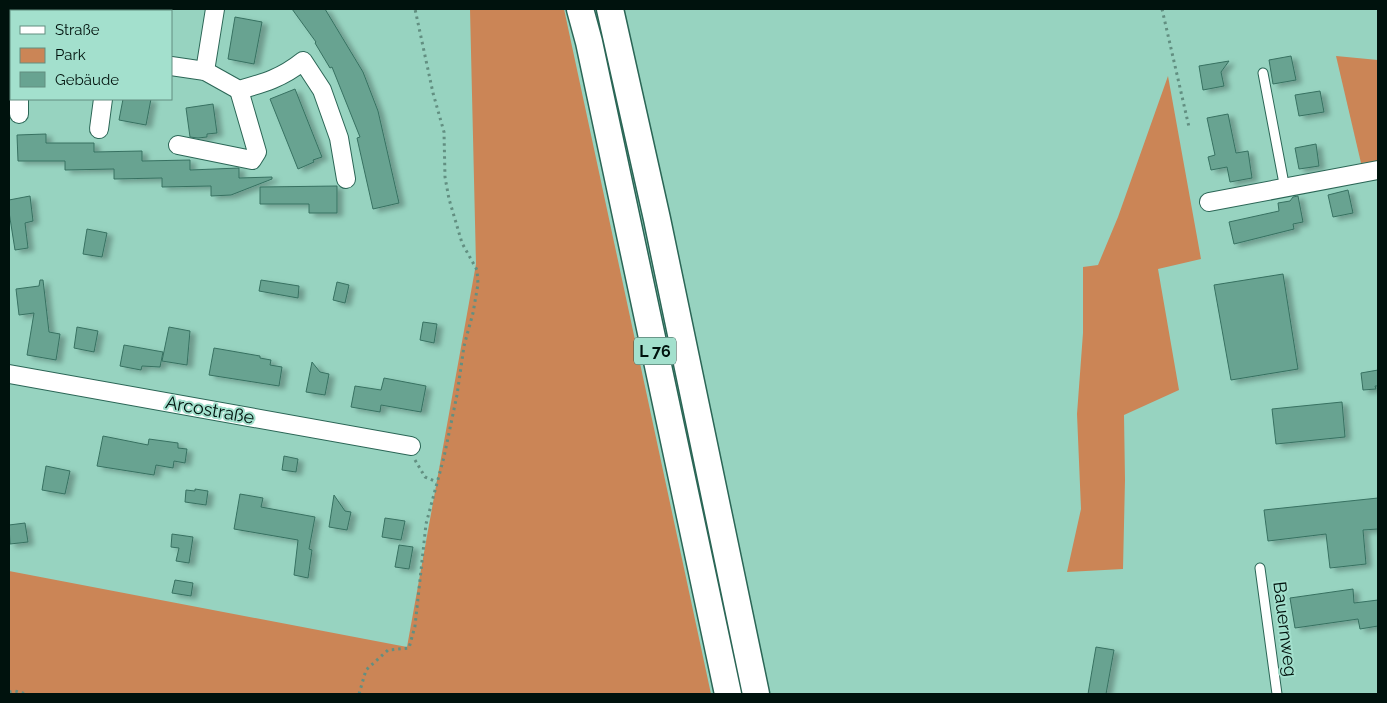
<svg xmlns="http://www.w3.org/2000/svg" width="1387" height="703" viewBox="0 0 1387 703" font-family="Raleway,sans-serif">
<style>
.green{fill:#cb8556}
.building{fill:#68a391;stroke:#377161;filter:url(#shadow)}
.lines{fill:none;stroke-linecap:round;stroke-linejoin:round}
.lane-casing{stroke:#2b6656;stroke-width:11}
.street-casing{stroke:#2b6656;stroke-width:20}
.primary-casing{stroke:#2b6656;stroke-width:29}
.path{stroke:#628f81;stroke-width:3;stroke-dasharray:2.5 4;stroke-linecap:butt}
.lane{stroke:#fff;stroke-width:9}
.street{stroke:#fff;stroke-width:18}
.primary{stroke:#fff;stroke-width:26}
.labels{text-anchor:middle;stroke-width:4;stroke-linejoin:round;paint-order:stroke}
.shield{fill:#a3e0cd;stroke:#315047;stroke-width:1}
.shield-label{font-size:16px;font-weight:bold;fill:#00120d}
.street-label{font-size:18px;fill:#00120d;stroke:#a3e0cd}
</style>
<defs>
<filter id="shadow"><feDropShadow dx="5.5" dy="3" stdDeviation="2.5" flood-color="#0004"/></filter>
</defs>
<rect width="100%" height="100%" fill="#97d3c0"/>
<g class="green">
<polygon points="470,9 564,9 711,694 9,694 9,571 407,647 476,264"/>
<polygon points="1336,56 1378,60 1378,161 1361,163"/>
<polygon points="1168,76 1201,259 1158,269 1179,390 1124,415 1125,480 1123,569 1067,572 1081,509 1077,414 1083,333 1083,267 1098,265 1118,217"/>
</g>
<g class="building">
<polygon points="292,9 325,9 363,72 378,111 399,203 373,209 357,138 360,137 332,67 330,68 315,43 316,42"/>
<polygon points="235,17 262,22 254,64 228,59"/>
<polygon points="1291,56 1296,80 1273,84 1269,60"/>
<polygon points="1229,61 1221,72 1224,86 1203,90 1199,66"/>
<polygon points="295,89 322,157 313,160 314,162 298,169 270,99"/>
<polygon points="1320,91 1324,112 1299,116 1295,95"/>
<polygon points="123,99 151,99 146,125 119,120"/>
<polygon points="213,104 217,133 207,134 207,137 198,138 190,137 186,108"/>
<polygon points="1228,114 1236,153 1248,151 1252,178 1230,182 1227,167 1211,170 1208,157 1215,155 1207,118"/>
<polygon points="46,134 46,143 94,143 94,152 142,151 142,161 190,160 190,170 239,168 239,178 272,177 272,179 231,195 211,196 211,186 162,187 162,178 114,179 114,169 65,170 65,161 18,161 17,135"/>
<polygon points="1316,144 1319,166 1299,169 1295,148"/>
<polygon points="337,186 337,213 309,213 309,204 260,204 260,187"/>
<polygon points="1348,190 1353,213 1333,217 1328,195"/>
<polygon points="30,196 33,221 25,223 28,248 15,250 9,212 9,200"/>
<polygon points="1298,196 1303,222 1293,224 1294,229 1234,244 1229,222 1279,211 1278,203 1290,201 1293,197"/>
<polygon points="87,229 107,233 102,257 83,254"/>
<polygon points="1283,274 1298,369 1231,380 1214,285"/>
<polygon points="40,280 43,280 49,332 60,334 56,360 27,355 34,313 19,315 16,289 39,286"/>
<polygon points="261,280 299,286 298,298 259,291"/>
<polygon points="337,282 349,285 345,303 333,300"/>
<polygon points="423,322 437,324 434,343 420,340"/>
<polygon points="77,327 98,331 94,352 74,348"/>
<polygon points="169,327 190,331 187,365 162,361"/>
<polygon points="124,345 163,352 160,367 142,366 141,370 120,366"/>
<polygon points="214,348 260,356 260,358 271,360 270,365 282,367 279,386 209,375"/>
<polygon points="312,362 320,372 329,374 325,395 306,392"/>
<polygon points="1378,370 1378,386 1375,386 1376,389 1363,390 1361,373"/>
<polygon points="384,378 426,386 421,412 381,405 380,412 351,407 355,386 381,390"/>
<polygon points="1342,402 1345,437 1276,444 1272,409"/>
<polygon points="103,436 148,445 149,439 178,443 178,448 187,449 185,463 174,461 173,468 156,465 154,475 97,466"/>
<polygon points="284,456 298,459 296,472 282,470"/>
<polygon points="46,466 70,471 65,494 42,490"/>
<polygon points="195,489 208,491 206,505 185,502 186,490 195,491"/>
<polygon points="240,494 263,498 261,507 315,517 309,549 312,550 308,578 294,575 298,540 234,529"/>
<polygon points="334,495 345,511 351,512 347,530 329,527"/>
<polygon points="1378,498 1378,529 1363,530 1366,564 1330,568 1326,534 1268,541 1264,510"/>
<polygon points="385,518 405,521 401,540 382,537"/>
<polygon points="25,523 28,542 10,544 9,525"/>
<polygon points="172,534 193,537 189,563 176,561 179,548 171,547"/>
<polygon points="399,545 413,547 409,569 395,567"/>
<polygon points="175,580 193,583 191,596 172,593"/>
<polygon points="1353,589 1354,603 1378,600 1378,626 1360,629 1358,619 1295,628 1290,598"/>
<polygon points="1096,647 1114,650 1106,694 1088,694"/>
</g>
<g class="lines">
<g class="lane-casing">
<g id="lane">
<polyline points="1263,73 1285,189"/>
<polyline points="1260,568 1277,694"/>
</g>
</g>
<g class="street-casing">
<g id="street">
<polyline points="61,11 62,9"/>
<polyline points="9,38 11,39"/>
<path d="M171,66L205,71L239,90C264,83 282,78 303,61L322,90L339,138L346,179"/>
<polyline points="205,71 215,9"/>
<polyline points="19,99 19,114"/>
<polyline points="99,129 103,99"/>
<polyline points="178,145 252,160 257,152 239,90"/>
<polyline points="1209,202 1378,170"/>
<polyline points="9,374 411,446"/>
</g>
</g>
<g class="primary-casing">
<g id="primary">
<polyline points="580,9 589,42 728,694"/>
<polyline points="610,9 657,219 756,694"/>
</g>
</g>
<g class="path">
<polyline points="1162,9 1189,127"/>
<polyline points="415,460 425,477 437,482"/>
<polyline points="9,692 15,691 26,694"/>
<polyline points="359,694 366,670 388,650 409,648 415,626 426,524 444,457 457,395 464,346 473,313 478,284 477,270 462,243 449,199 445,177 444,132 433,93 415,9"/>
</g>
<use href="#lane" class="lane"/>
<use href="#street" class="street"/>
<use href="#primary" class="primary"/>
</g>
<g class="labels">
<rect class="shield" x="634" y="337.5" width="42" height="27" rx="4"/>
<g class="shield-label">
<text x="655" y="357">L 76</text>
</g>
<g class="street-label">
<text transform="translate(210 410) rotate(10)" y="6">Arcostraße</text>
<text transform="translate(1285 629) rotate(83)" y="6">Bauernweg</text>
</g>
</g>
<rect width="1387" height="703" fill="none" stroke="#00120d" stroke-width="20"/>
<rect x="10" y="10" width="162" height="90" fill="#a3e0cd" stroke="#628e80"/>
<rect x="20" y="26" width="25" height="8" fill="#ffffff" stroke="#628e80"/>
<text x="55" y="35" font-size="15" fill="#00120d">Straße</text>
<rect x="20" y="48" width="25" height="15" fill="#cb8556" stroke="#628e80"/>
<text x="55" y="60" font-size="15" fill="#00120d">Park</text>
<rect x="20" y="72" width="25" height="15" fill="#68a391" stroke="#628e80"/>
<text x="55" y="85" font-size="15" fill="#00120d">Gebäude</text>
</svg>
